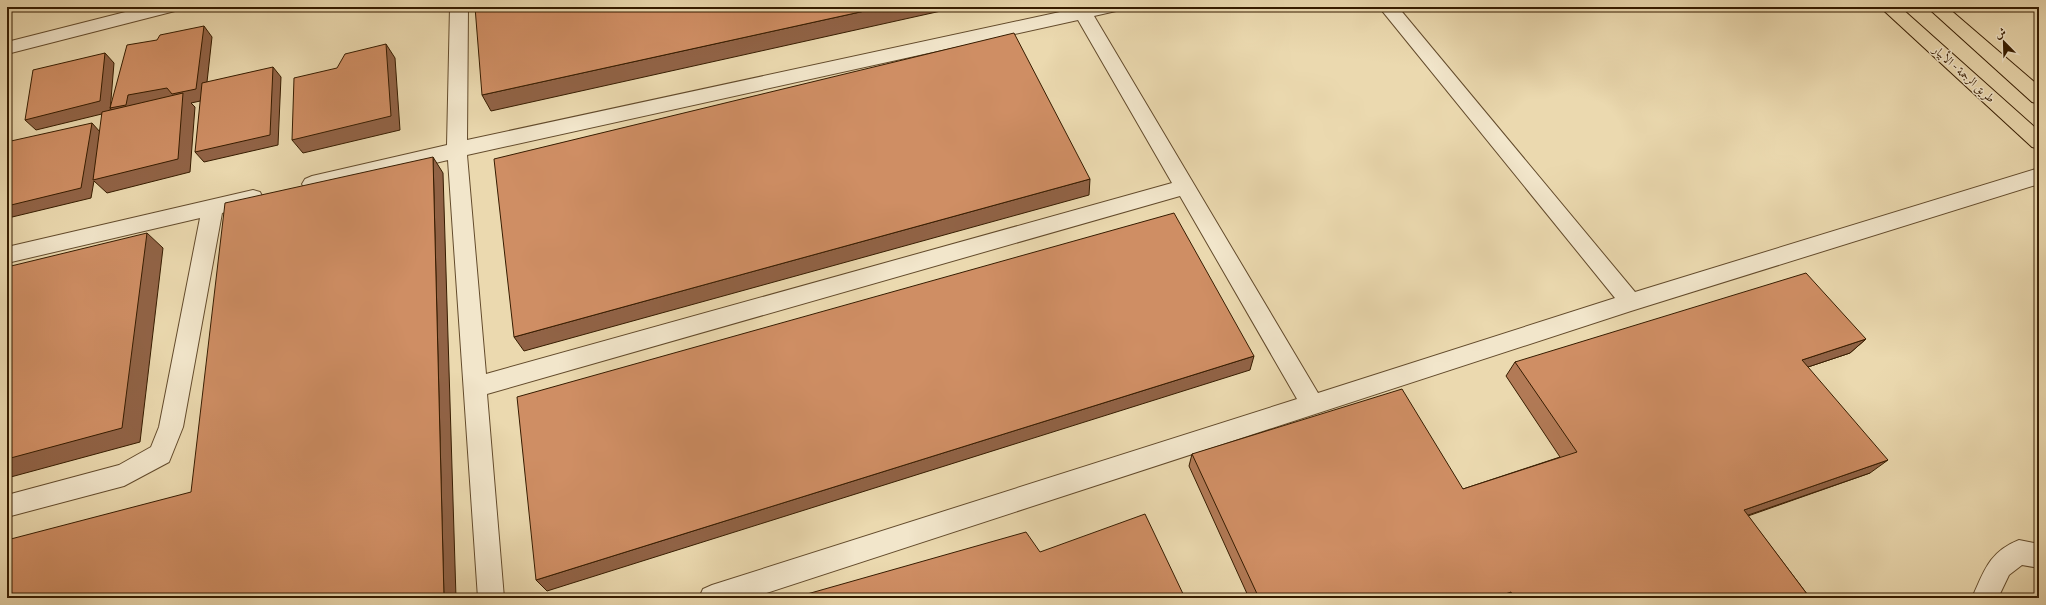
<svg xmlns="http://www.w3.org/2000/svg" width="2046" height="605" viewBox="0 0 2046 605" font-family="Vollkorn,Amiri,serif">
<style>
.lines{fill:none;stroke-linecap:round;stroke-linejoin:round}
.minor-casing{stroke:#634b2c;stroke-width:2}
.highway-casing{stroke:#361c00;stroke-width:2}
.minor{fill:#f2e6cb;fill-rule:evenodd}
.highway{fill:#ebd9af;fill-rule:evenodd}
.wall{fill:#b27a56;stroke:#361c00}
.shaded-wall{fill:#916346;stroke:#361c00}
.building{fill:#cf8e64;stroke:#361c00}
.labels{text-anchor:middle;stroke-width:3;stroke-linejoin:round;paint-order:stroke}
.street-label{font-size:12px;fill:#361c00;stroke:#f2e6cb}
</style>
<rect width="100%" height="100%" fill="#ebd9af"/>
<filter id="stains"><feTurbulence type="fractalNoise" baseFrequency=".005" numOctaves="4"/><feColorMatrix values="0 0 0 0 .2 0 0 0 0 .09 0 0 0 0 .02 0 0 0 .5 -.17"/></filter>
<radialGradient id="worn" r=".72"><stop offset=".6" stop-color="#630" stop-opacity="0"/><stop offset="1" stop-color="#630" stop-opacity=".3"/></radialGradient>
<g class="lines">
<g class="minor-casing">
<g id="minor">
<polygon points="145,7 178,7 175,11 7,54 7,42"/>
<path d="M450,7H468L467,140L1083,7H1119L1116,11L1094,16L1318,393L1615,298L1379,7H1398L1635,292L2039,168V184L1631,311L751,598H699L703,589L712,585L1297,399L1180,196L487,394L504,598H478L448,160L312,192L305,189L302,184L305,179L312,176L447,145ZM1078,20L1172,183L486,374L467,155Z"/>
<polygon points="253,190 260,192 263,198 260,204 222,213 183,427 169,462 124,486 7,517 7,495 119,465 151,447 159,427 200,218 7,263 7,247"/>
<path d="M2019,540L2039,544V568L2022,565L2009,575L1998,598H1972C1984,571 1989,552 2019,540Z"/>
</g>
</g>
<g class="highway-casing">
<g id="highway">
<polygon points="1880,7 1900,7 2039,131 2039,149 2032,147"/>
<polygon points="1927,7 1947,7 2039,86 2039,104 2032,102"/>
</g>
</g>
<use href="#minor" class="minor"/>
<use href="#highway" class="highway"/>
</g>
<polygon class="wall" points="1866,339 1850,353 1808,367 1870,473 1748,516 1810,598 1249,598 1189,466 1192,454 1463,489 1560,457 1506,376 1515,362"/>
<g class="shaded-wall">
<polygon points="883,7 959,7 491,111 482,95"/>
<polygon points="204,26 212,37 205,100 191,103 195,107 190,172 107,193 94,181 91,198 8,218 7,218 7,206 92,123 101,133 120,118 110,108 128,95"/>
<polygon points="386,44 395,58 400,130 303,153 292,140"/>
<polygon points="105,53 114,63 110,112 36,130 25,120"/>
<polygon points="273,67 281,77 278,145 204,162 195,152"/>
<polygon points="433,157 443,173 456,598 444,598"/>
<polygon points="1090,179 1089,195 524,351 514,337"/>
<polygon points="147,233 163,248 140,442 7,478 7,459"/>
<polygon points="1866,339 1850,353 1787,374 1802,360"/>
<polygon points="1254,356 1250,370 547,591 536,580"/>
<polygon points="1888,460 1870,473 1728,522 1744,510"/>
<polygon points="1511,592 1505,598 1494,598"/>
</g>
<g class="building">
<polygon points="475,7 883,7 482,95"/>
<polygon points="204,26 196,89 172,94 167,88 128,95 126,105 110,108 127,45 157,40 160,35"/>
<polygon points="1014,33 1090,179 514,337 494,159"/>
<polygon points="386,44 391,116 292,140 294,78 337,68 345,54"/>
<polygon points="105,53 100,101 25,120 33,70"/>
<polygon points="273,67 270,135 195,152 202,83"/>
<polygon points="183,93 178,159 93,180 102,112"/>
<polygon points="92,123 81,188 7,206 7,160 11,141"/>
<polygon points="433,157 444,598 7,598 7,540 191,492 225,203"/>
<polygon points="1174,213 1254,356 536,580 517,397"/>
<polygon points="147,233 122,428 7,459 7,267"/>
<polygon points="1806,273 1866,339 1802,360 1888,460 1744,510 1810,598 1514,598 1511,592 1494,598 1259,598 1192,454 1402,389 1463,489 1577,452 1515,362"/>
<polygon points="1145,514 1185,598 793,598 1026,532 1040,552"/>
</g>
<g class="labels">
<g class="street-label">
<text transform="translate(1964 74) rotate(42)" y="4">طريق الرجمة - الأبيار</text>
</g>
</g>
<rect width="2046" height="605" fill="none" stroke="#ebd9af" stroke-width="24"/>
<rect x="8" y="8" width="2030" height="589" fill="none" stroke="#361c00" stroke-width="2"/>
<rect x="12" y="12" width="2022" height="581" fill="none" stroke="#361c00"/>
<g transform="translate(2004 42) rotate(337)" stroke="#f2e6cb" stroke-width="3" paint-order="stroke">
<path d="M0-3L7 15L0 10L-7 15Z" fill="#361c00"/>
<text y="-6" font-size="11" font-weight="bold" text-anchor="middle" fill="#361c00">ش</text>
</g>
<rect width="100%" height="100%" filter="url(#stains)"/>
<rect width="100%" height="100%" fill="url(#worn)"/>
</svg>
